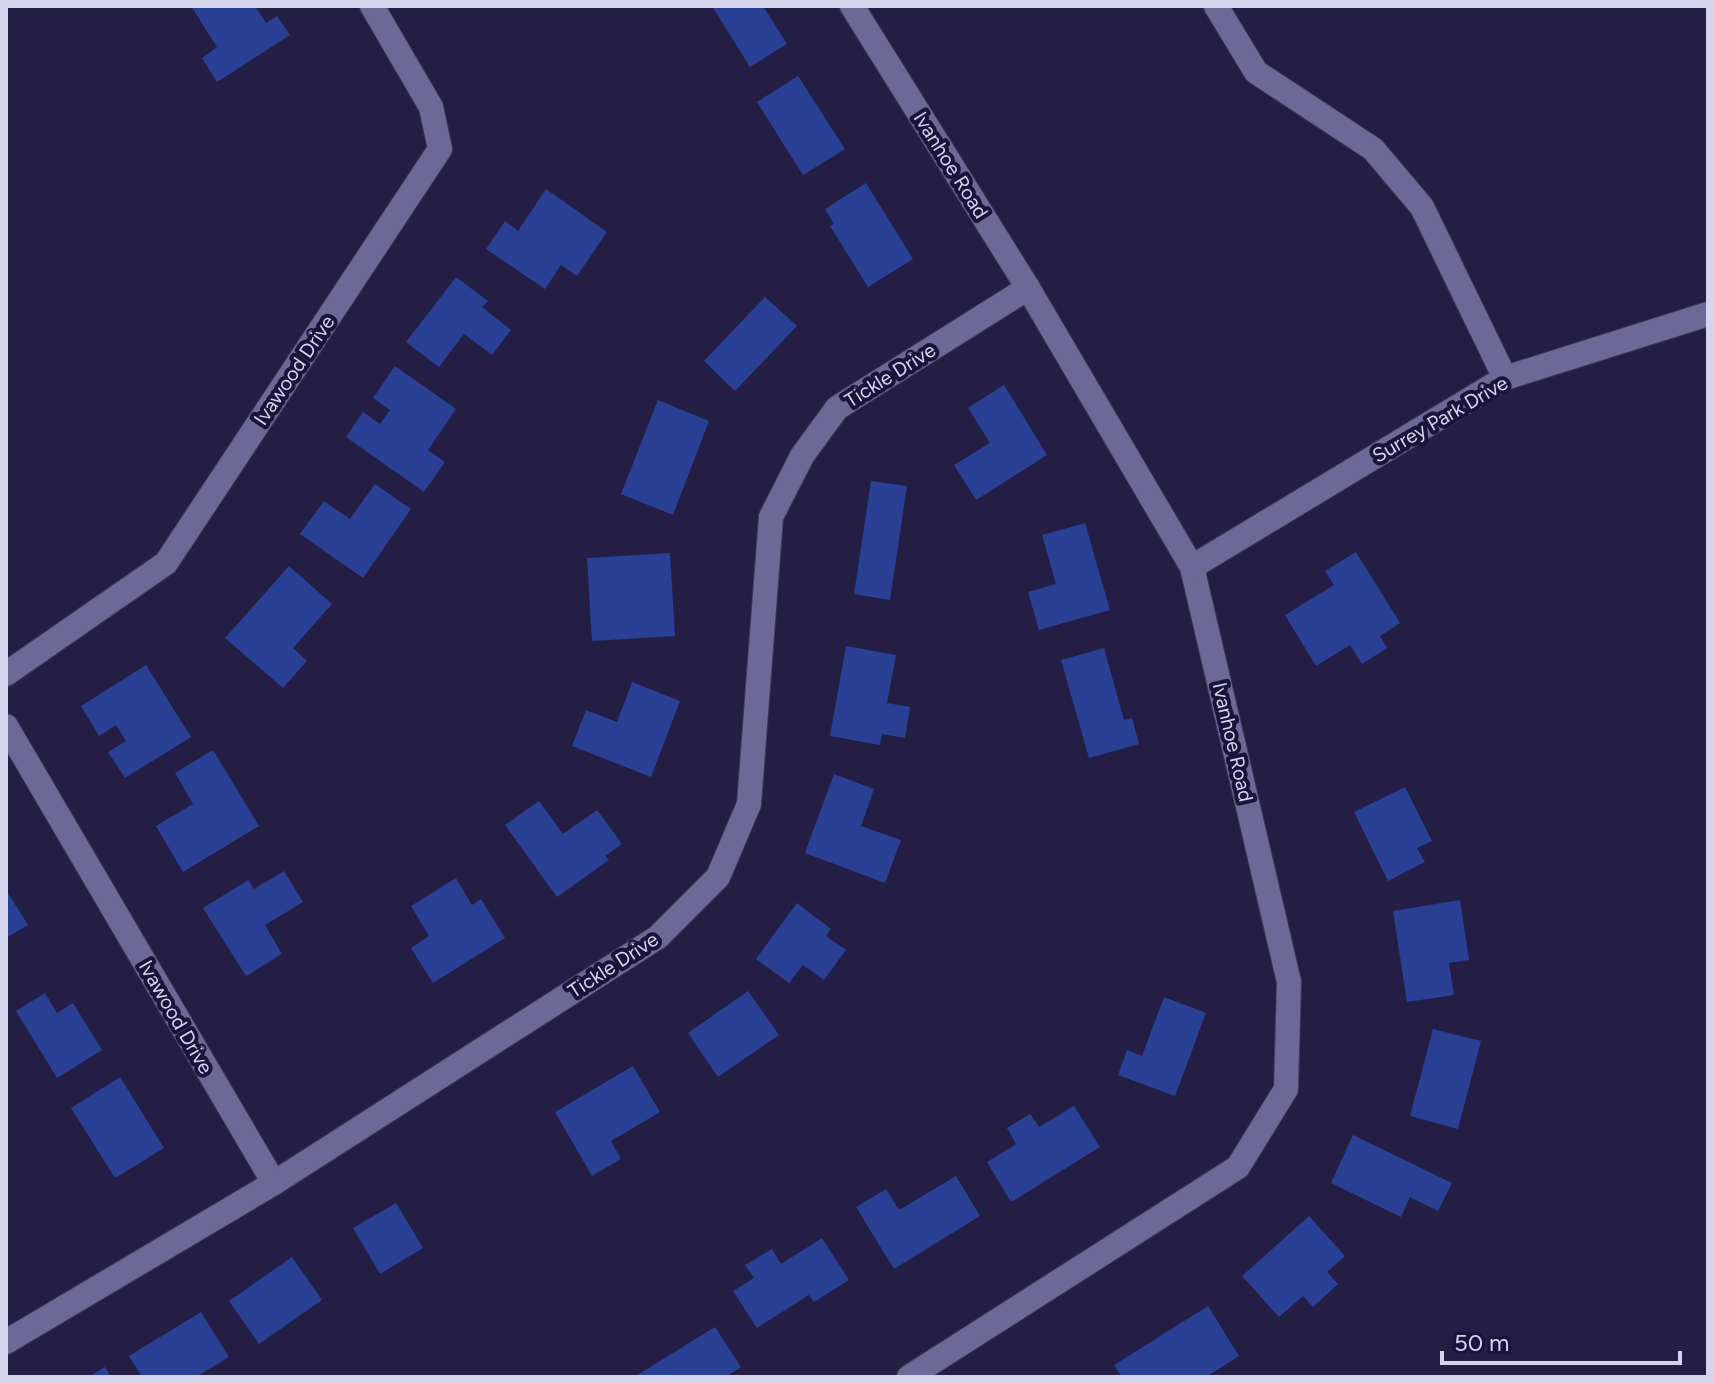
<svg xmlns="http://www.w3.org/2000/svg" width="1714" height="1383" viewBox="0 0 1714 1383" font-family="Figtree,sans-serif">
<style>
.building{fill:#294094}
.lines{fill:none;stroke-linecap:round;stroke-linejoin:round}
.street-casing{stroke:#3f3759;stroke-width:26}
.street{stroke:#6d6996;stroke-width:24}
.labels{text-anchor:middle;stroke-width:8;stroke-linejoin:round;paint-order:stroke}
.street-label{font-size:20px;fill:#d5d4ed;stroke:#1b143a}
</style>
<rect width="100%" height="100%" fill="#241e45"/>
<g class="building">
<polygon points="191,6 255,6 266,23 277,16 290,35 217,82 202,58 217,47"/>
<polygon points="712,6 763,6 787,44 750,67"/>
<polygon points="798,76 845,149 803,175 757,102"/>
<polygon points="866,183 913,259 868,287 830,226 834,224 825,209"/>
<polygon points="546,189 607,232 577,276 561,265 545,289 486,249 505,221 518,231"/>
<polygon points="456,277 488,301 482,307 511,330 492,355 464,334 439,367 406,342"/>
<polygon points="765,297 797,326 735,391 704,361"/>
<polygon points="395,366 456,409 428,450 445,462 424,492 346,437 363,412 380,424 390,410 373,398"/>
<polygon points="1004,385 1047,455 976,500 954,465 990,443 968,408"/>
<polygon points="658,400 709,421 673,515 621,494"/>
<polygon points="871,481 907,486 890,600 854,594"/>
<polygon points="375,484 411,509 363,578 300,534 324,501 350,519"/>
<polygon points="1085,523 1110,610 1039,630 1028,592 1056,584 1042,535"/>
<polygon points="1356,552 1400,623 1380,636 1387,648 1362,664 1350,645 1316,666 1285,615 1334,585 1325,571"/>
<polygon points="670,553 675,636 592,641 587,558"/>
<polygon points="289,566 332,604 293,648 307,661 283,688 225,638"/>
<polygon points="846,646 896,655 887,703 910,707 905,738 882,734 880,745 830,736"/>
<polygon points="1104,648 1124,720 1132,718 1139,744 1089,758 1061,660"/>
<polygon points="146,665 191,737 125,778 108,752 126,741 116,725 99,736 81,706"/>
<polygon points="632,682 680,701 651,777 572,746 586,710 617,722"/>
<polygon points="213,750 259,826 183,872 156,826 193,804 175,773"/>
<polygon points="834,774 874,789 861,826 901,840 885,883 805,853"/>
<polygon points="1405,787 1432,841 1417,848 1425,862 1388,881 1354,812"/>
<polygon points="539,801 563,834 597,810 622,844 605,856 609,860 557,897 505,825"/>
<polygon points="284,871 303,902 265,925 282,954 246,976 203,908 248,880 254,889"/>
<polygon points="456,878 472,905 481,899 505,938 433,983 411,948 429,936 411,906"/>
<polygon points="6,890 28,925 6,938"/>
<polygon points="1460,900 1469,960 1449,963 1454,995 1407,1002 1393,911"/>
<polygon points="797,903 831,929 826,936 846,950 824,980 803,965 789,983 756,959"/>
<polygon points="748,991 779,1035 718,1077 688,1033"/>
<polygon points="45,993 57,1013 73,1003 102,1050 57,1078 16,1011"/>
<polygon points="1164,997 1206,1013 1175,1096 1118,1075 1127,1050 1142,1056"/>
<polygon points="1433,1029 1481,1041 1458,1129 1410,1116"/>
<polygon points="633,1066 660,1112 611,1141 621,1159 592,1176 555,1112"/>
<polygon points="120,1077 164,1148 115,1178 71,1108"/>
<polygon points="1074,1106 1100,1147 1011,1202 987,1162 1016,1144 1007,1128 1030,1114 1039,1127"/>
<polygon points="1353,1135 1452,1183 1438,1211 1410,1197 1401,1217 1331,1183"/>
<polygon points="956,1176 980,1216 894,1269 856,1207 886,1189 899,1210"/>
<polygon points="396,1203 423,1248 380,1274 353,1228"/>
<polygon points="1309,1216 1345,1256 1327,1272 1338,1284 1313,1307 1303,1296 1279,1317 1242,1276"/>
<polygon points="822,1238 849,1280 814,1302 809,1295 757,1328 733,1291 754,1278 745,1265 772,1249 781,1264"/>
<polygon points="292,1257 322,1300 259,1344 229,1301"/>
<polygon points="1208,1306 1239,1356 1206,1377 1122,1377 1114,1365"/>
<polygon points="201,1312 229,1357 196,1377 142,1377 129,1356"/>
<polygon points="715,1327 741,1367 726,1377 634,1377"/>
<polygon points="105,1367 111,1377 88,1377"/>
</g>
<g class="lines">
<g class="street-casing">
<g id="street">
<polyline points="852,6 1028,288 1192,567 1289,982 1286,1089 1238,1167 909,1377"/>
<polyline points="1216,6 1256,72 1373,149 1422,207 1505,378"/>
<polyline points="1192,567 1505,378 1708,314"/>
<polyline points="6,674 166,563 440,149 431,107 372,6"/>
<polyline points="6,726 274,1183"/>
<polyline points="6,1342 274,1183 658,937 718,877 749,804 771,517 802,456 837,408 1028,288"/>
</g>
</g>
<use href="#street" class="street"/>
</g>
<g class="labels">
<g class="street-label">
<text transform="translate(951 165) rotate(58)" y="7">Ivanhoe Road</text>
<text transform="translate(294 370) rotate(-56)" y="7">Ivawood Drive</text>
<text transform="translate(890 375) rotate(-32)" y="7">Tickle Drive</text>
<text transform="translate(1440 419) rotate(-30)" y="7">Surrey Park Drive</text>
<text transform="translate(1233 742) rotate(77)" y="7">Ivanhoe Road</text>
<text transform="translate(613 965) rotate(-33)" y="7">Tickle Drive</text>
<text transform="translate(176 1017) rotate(60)" y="7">Ivawood Drive</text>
</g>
</g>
<rect width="1714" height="1383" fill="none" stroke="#d5d4ed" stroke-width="16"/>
<path d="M1442 1351v12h238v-12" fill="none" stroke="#d5d4ed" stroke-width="4"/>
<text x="1454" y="1351" font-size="24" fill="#d5d4ed" stroke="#1b143a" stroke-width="6" paint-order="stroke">50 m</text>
</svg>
